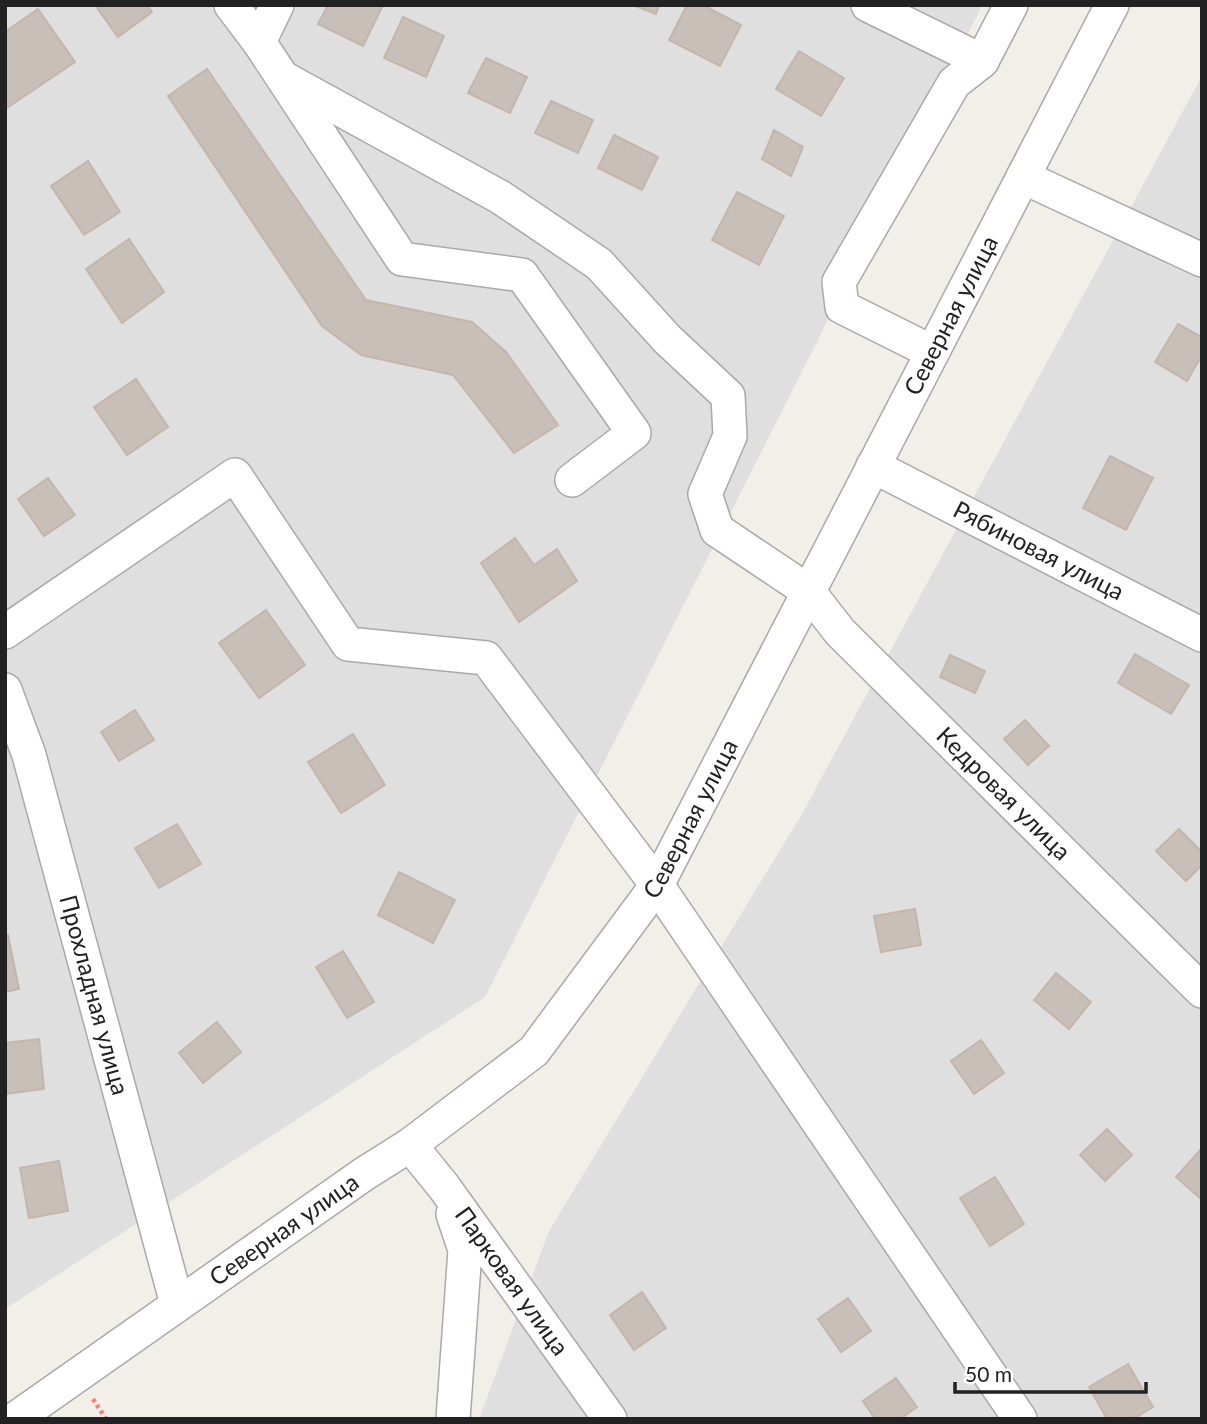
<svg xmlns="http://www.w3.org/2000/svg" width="1207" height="1424" viewBox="0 0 1207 1424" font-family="Lato,sans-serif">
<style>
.residential{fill:#e0dfdf}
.building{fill:#c7bfb8;stroke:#c4b6ab;stroke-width:2}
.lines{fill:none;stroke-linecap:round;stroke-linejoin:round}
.minor-casing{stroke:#a9a9a9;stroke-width:36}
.path{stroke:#fa8072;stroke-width:4.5;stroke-dasharray:3.5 3.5;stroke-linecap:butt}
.minor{stroke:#fff;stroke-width:33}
.labels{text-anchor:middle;stroke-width:5;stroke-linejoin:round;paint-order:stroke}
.street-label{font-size:24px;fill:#222;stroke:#fff}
</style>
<rect width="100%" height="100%" fill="#f2efe9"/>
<g class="residential">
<polygon points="5,5 982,5 813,350 485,997 5,1309"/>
<polygon points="1202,76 1202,1419 479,1419 549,1231 803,812"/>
</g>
<g class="building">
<polygon points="95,5 147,5 152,12 118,37"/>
<polygon points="328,5 383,5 363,46 318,24"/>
<polygon points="633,5 659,5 656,14"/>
<polygon points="687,5 703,5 741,25 720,66 669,40"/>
<polygon points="38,9 75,62 5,109 5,32"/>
<polygon points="403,17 444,36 426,77 384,58"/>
<polygon points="799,51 844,78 821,116 776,89"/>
<polygon points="486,58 527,77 510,113 468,93"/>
<polygon points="207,69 366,300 472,322 506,352 558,425 514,453 453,375 361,355 322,326 168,96"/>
<polygon points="551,101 593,120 578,153 535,133"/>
<polygon points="774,130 803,147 791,176 762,159"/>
<polygon points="614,135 658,157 642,190 598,168"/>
<polygon points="88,161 120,212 84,235 51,186"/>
<polygon points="737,192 784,216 759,265 712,240"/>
<polygon points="129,239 164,292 122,323 86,269"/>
<polygon points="1178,324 1202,337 1202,355 1187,381 1155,362"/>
<polygon points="136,379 168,427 127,455 94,407"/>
<polygon points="1110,456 1153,478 1126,530 1083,508"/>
<polygon points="48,478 75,515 44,536 18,499"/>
<polygon points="515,538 534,565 557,549 577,581 519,622 481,563"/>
<polygon points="266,610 305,665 259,698 219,643"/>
<polygon points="1135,654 1189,685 1171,714 1118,683"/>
<polygon points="950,655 985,671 975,693 940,677"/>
<polygon points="135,710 154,740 119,761 101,732"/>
<polygon points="1025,720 1049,746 1028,765 1004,739"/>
<polygon points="353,734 385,785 341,813 308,762"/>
<polygon points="177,824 201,864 159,888 135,848"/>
<polygon points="1179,829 1202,852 1202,865 1186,881 1156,851"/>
<polygon points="399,872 455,900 433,943 378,915"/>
<polygon points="915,909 921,945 881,952 874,916"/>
<polygon points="8,935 19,989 5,992 5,936"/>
<polygon points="343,951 374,1002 347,1018 316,967"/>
<polygon points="1056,973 1091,1002 1069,1029 1034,1000"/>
<polygon points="217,1022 241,1052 203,1083 179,1053"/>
<polygon points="39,1039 44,1089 5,1094 5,1043"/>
<polygon points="981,1040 1004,1073 974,1094 951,1061"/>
<polygon points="1107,1129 1132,1155 1105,1181 1080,1155"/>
<polygon points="1202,1148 1202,1200 1176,1177"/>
<polygon points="59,1161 68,1211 29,1218 20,1168"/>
<polygon points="995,1177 1024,1224 990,1246 960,1198"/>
<polygon points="642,1292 666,1328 634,1350 610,1315"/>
<polygon points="848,1298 871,1331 841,1352 818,1319"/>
<polygon points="1128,1364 1153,1407 1133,1419 1107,1419 1089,1387"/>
<polygon points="896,1378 917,1407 900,1419 875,1419 863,1401"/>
</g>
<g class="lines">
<g class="minor-casing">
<g id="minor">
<polyline points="231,5 259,42"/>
<polyline points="277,5 259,42 402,259 522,275 634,433 572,480"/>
<polyline points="868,5 982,61"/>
<path id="s1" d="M287,80L500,197L599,264L667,339L728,396L730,436L705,494L717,530L808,591L840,632L1202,991"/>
<polyline points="1023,177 1202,260"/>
<polyline points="932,352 842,307 839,282 954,83 982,61 1011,5"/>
<path id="s2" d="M873,466L1202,635"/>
<polyline points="5,632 235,475 348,644 486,658 657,885 1020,1419"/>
<path id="s3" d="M5,690L29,755L177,1304"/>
<path id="s4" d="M410,1145L444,1187L610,1419"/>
<polyline points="453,1214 465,1250 453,1419"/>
<path id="s5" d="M15,1419L364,1174L410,1145L534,1051L657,885L1112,5"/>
</g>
</g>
<polyline class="path" points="93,1399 106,1419"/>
<use href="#minor" class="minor"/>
</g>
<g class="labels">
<g class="street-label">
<text dy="8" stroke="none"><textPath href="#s5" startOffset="1484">Северная улица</textPath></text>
<text dy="8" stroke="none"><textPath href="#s2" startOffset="186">Рябиновая улица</textPath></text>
<text dy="8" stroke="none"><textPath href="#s1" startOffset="1080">Кедровая улица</textPath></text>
<text dy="8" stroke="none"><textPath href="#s5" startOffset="917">Северная улица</textPath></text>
<text dy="8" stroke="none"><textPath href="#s3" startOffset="318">Прохладная улица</textPath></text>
<text dy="8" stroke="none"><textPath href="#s5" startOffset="329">Северная улица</textPath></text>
<text dy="8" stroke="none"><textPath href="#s4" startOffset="170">Парковая улица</textPath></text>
</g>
</g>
<rect width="1207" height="1424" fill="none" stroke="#222222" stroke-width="14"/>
<path d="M955 1382v10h191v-10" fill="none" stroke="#222222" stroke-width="3.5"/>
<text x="965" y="1382" font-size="21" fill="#222222" stroke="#ffffff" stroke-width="5" paint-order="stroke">50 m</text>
</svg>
